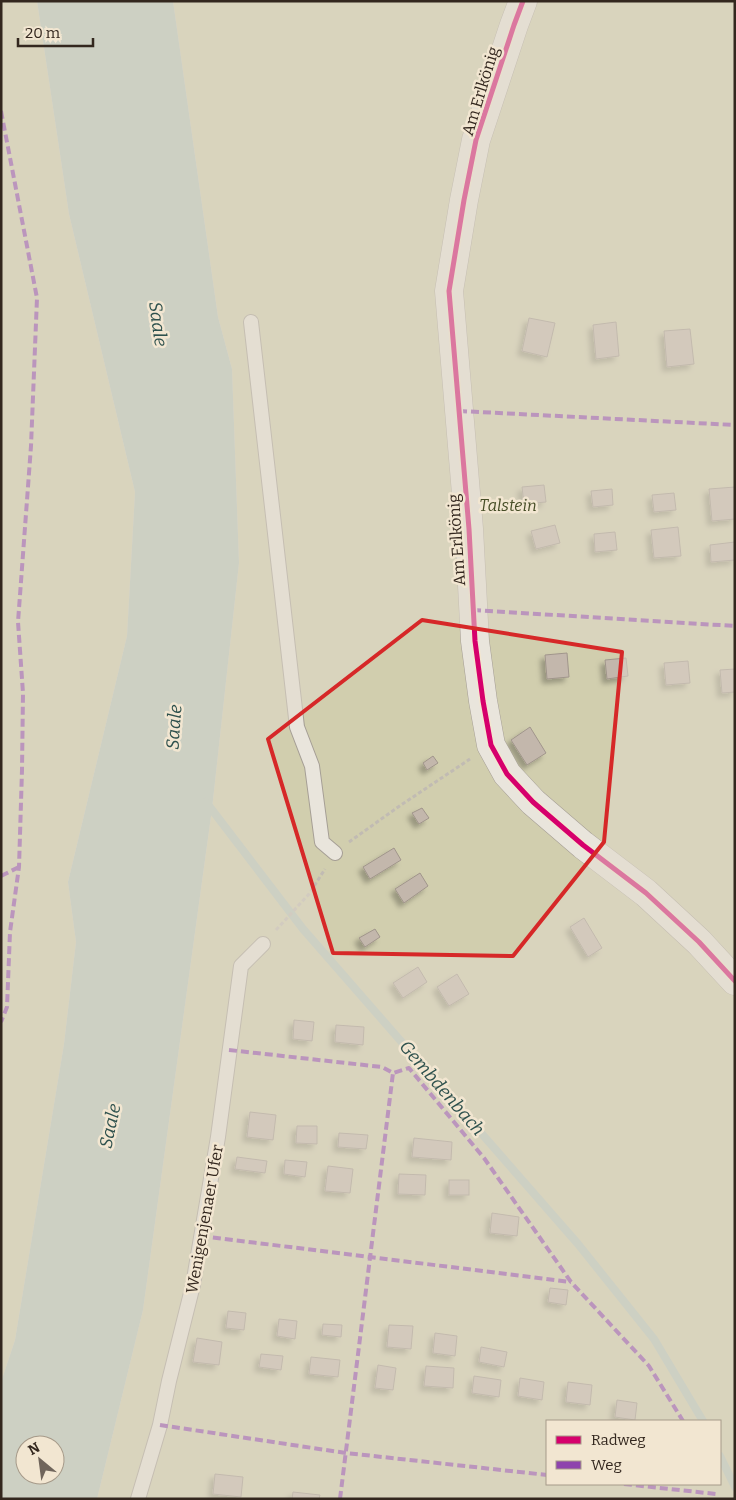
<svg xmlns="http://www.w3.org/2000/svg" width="736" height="1500" viewBox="0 0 736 1500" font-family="Bitter,serif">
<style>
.green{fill:#d1ceae;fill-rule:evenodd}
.water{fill:#b6c5bb;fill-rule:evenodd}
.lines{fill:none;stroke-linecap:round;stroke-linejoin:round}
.stream{stroke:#b6c5bb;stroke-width:8}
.building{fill:#c3b7ac;stroke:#a0958b;filter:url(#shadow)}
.service-casing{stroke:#a59e95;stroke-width:16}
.minor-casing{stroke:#a59e95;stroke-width:29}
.path{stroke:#c1bbb3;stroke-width:3;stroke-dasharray:4 2.5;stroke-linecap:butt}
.service{stroke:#e9e5dc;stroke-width:14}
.minor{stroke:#e9e5dc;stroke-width:28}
.quiet{stroke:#8e44ad;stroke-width:4;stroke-dasharray:8 4;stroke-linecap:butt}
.cycleway-casing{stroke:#f2e6d1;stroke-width:8}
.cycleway{stroke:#d6006c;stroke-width:5}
.marked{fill:none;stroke:#d62828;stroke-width:4;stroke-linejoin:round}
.labels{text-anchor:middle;stroke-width:5;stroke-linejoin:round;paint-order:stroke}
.street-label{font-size:16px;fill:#33271e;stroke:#f2e6d1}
.park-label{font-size:16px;font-style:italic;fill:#464d26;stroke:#f2e6d1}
.water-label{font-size:18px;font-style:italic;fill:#2e514d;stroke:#f2e6d1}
</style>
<defs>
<filter id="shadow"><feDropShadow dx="-4.5" dy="4.5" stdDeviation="2.5" flood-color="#0004"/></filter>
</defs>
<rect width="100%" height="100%" fill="#e0d8cb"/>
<g class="green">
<polygon points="1,1 37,1 69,214 135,492 127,636 68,882 76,942 64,1044 15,1340 1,1382"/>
<path d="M173,1H735V1499H97L143,1310L212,809L239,563L232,369L218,317ZM547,1421H720V1484H547Z"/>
</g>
<path class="water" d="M37,1H173L218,317L232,369L239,563L212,809L143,1310L97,1499H1V1382L15,1340L64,1044L76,942L68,882L127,636L135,492L69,214ZM25,1445H55V1475H25Z"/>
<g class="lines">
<g class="stream">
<polyline points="206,802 303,929 578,1244 654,1339 703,1421"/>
<polyline points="720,1456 735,1487"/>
</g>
</g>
<g class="building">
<polygon points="529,318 555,323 547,357 522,351"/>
<polygon points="616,322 619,356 596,359 593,325"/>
<polygon points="690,329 694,364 667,367 664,331"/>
<polygon points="544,485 546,502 524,504 522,487"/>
<polygon points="735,487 735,519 712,521 709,489"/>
<polygon points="612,489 613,505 593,507 591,491"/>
<polygon points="674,493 676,510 654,512 652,495"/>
<polygon points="555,525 560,543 536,549 531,531"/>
<polygon points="678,527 681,556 654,558 651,530"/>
<polygon points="615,532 617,550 595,552 594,534"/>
<polygon points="735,542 735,560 711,562 710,545"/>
<polygon points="567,653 569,677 547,679 545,655"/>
<polygon points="626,658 628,676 607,679 605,660"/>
<polygon points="688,661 690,683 666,685 664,663"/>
<polygon points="735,669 735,692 722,693 720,670"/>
<polygon points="530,727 546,753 527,765 511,740"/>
<polygon points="433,756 438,763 427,770 423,763"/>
<polygon points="422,808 429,818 419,824 412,813"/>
<polygon points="394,848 401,860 370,879 363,867"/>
<polygon points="420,873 428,886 404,903 395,889"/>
<polygon points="584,918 602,948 588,957 570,927"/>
<polygon points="375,929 380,937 365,947 359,938"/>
<polygon points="418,967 427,982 403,998 393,983"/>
<polygon points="457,974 469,994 449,1006 437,987"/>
<polygon points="294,1020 314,1022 312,1041 293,1039"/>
<polygon points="336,1025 364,1027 363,1045 335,1042"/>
<polygon points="250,1112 276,1115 273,1140 247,1137"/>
<polygon points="297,1126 317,1126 317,1144 296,1143"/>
<polygon points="339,1133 368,1135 366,1149 338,1147"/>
<polygon points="414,1138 452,1142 451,1160 412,1157"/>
<polygon points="237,1157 267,1161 265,1173 235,1169"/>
<polygon points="285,1160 307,1162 305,1177 284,1174"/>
<polygon points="328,1166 353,1169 350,1193 325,1191"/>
<polygon points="399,1174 426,1175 425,1195 398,1194"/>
<rect x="449" y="1180" width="20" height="15"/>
<polygon points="492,1213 519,1217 517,1236 490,1233"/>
<polygon points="550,1288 568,1290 566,1305 548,1302"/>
<polygon points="228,1311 246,1313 244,1330 226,1328"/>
<polygon points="279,1319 297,1321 295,1339 277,1336"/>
<polygon points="323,1324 342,1325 341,1337 322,1335"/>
<polygon points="389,1325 413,1326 411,1349 387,1347"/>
<polygon points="435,1333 457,1336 455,1356 433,1353"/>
<polygon points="197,1338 222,1342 219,1365 193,1362"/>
<polygon points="481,1347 507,1352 504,1367 479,1362"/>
<polygon points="261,1354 283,1356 281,1370 259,1367"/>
<polygon points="311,1357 340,1360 338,1377 309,1374"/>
<polygon points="378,1365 396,1368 393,1390 375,1388"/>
<polygon points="426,1366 454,1368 453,1388 424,1386"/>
<polygon points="474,1376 501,1380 499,1397 472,1393"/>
<polygon points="520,1378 544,1382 542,1400 518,1396"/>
<polygon points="568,1382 592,1385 590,1405 566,1402"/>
<polygon points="617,1400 637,1403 635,1420 615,1417"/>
<polygon points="215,1474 243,1477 241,1497 213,1494"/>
<polygon points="293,1492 320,1495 319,1499 292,1499"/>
</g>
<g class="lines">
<g class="service-casing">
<g id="service">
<polyline points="251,322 297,727 312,766 322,842 335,853"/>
<polyline points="138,1499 160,1425 169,1381 193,1285 218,1137 241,966 263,944"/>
</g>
</g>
<g class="minor-casing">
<polyline id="minor" points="523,1 514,25 476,140 464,200 449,291 469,529 475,641 483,701 491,745 507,774 533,802 583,845 646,893 699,942 735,981"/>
</g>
<g class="path">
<polyline points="349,842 401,805 470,759"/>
<polyline points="276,930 309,894 325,869"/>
</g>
<use href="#service" class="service"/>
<use href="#minor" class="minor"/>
<g class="quiet">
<polyline points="1,111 37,298 31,446 18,622 23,693 22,770 19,867 10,932 7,1007 1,1022"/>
<polyline points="459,411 735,425"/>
<polyline points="473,610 735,626"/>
<polyline points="1,876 19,867"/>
<polyline points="229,1050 382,1067 393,1073 409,1068 484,1158 571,1282 649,1366 683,1421"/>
<polyline points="201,1236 571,1282"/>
<polyline points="160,1425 346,1453 547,1475"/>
<polyline points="624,1484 716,1494"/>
<polyline points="340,1499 393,1073"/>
</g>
<g class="cycleway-casing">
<polyline id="cycleway" points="523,1 514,25 476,140 464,200 449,291 469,529 475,641 483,701 491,745 507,774 533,802 583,845 646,893 699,942 735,981"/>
</g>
<use href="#cycleway" class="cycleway"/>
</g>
<path d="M0 0H736V1500H0ZM422,620L622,652L604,842L513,956L333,953L268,739Z" fill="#e0d8cb" fill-opacity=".55" fill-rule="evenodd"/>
<path class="marked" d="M422,620L622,652L604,842L513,956L333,953L268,739Z"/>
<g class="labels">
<g class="street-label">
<text transform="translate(480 91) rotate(-73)" y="6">Am Erlkönig</text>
<text transform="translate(456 540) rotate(-94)" y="6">Am Erlkönig</text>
<text transform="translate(204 1219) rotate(-80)" y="6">Wenigenjenaer Ufer</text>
</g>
<g class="park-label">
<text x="508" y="511">Talstein</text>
</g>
<g class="water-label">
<text transform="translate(158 324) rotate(82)" y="6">Saale</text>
<text transform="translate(174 727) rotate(-86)" y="6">Saale</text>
<text transform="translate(442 1088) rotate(49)" y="6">Gembdenbach</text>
<text transform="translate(110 1126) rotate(-78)" y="6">Saale</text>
</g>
</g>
<rect width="736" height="1500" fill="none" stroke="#33271e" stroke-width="5"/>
<rect x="546" y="1420" width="175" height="65" fill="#f2e6d1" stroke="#a69a89"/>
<rect x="556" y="1436" width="25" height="8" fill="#d6006c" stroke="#a69a89"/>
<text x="591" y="1445" font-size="15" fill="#33271e">Radweg</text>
<rect x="556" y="1461" width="25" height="8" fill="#8e44ad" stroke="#a69a89"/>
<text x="591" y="1470" font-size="15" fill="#33271e">Weg</text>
<g transform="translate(40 1460) rotate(331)"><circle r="24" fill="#f2e6d1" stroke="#a69a89"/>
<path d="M0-4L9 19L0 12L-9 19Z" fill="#70655b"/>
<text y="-8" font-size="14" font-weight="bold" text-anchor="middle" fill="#33271e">N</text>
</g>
<path d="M18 38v8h75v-8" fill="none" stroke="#33271e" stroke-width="2.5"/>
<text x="25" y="38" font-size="15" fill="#33271e" stroke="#f2e6d1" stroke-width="4" paint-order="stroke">20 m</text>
</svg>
